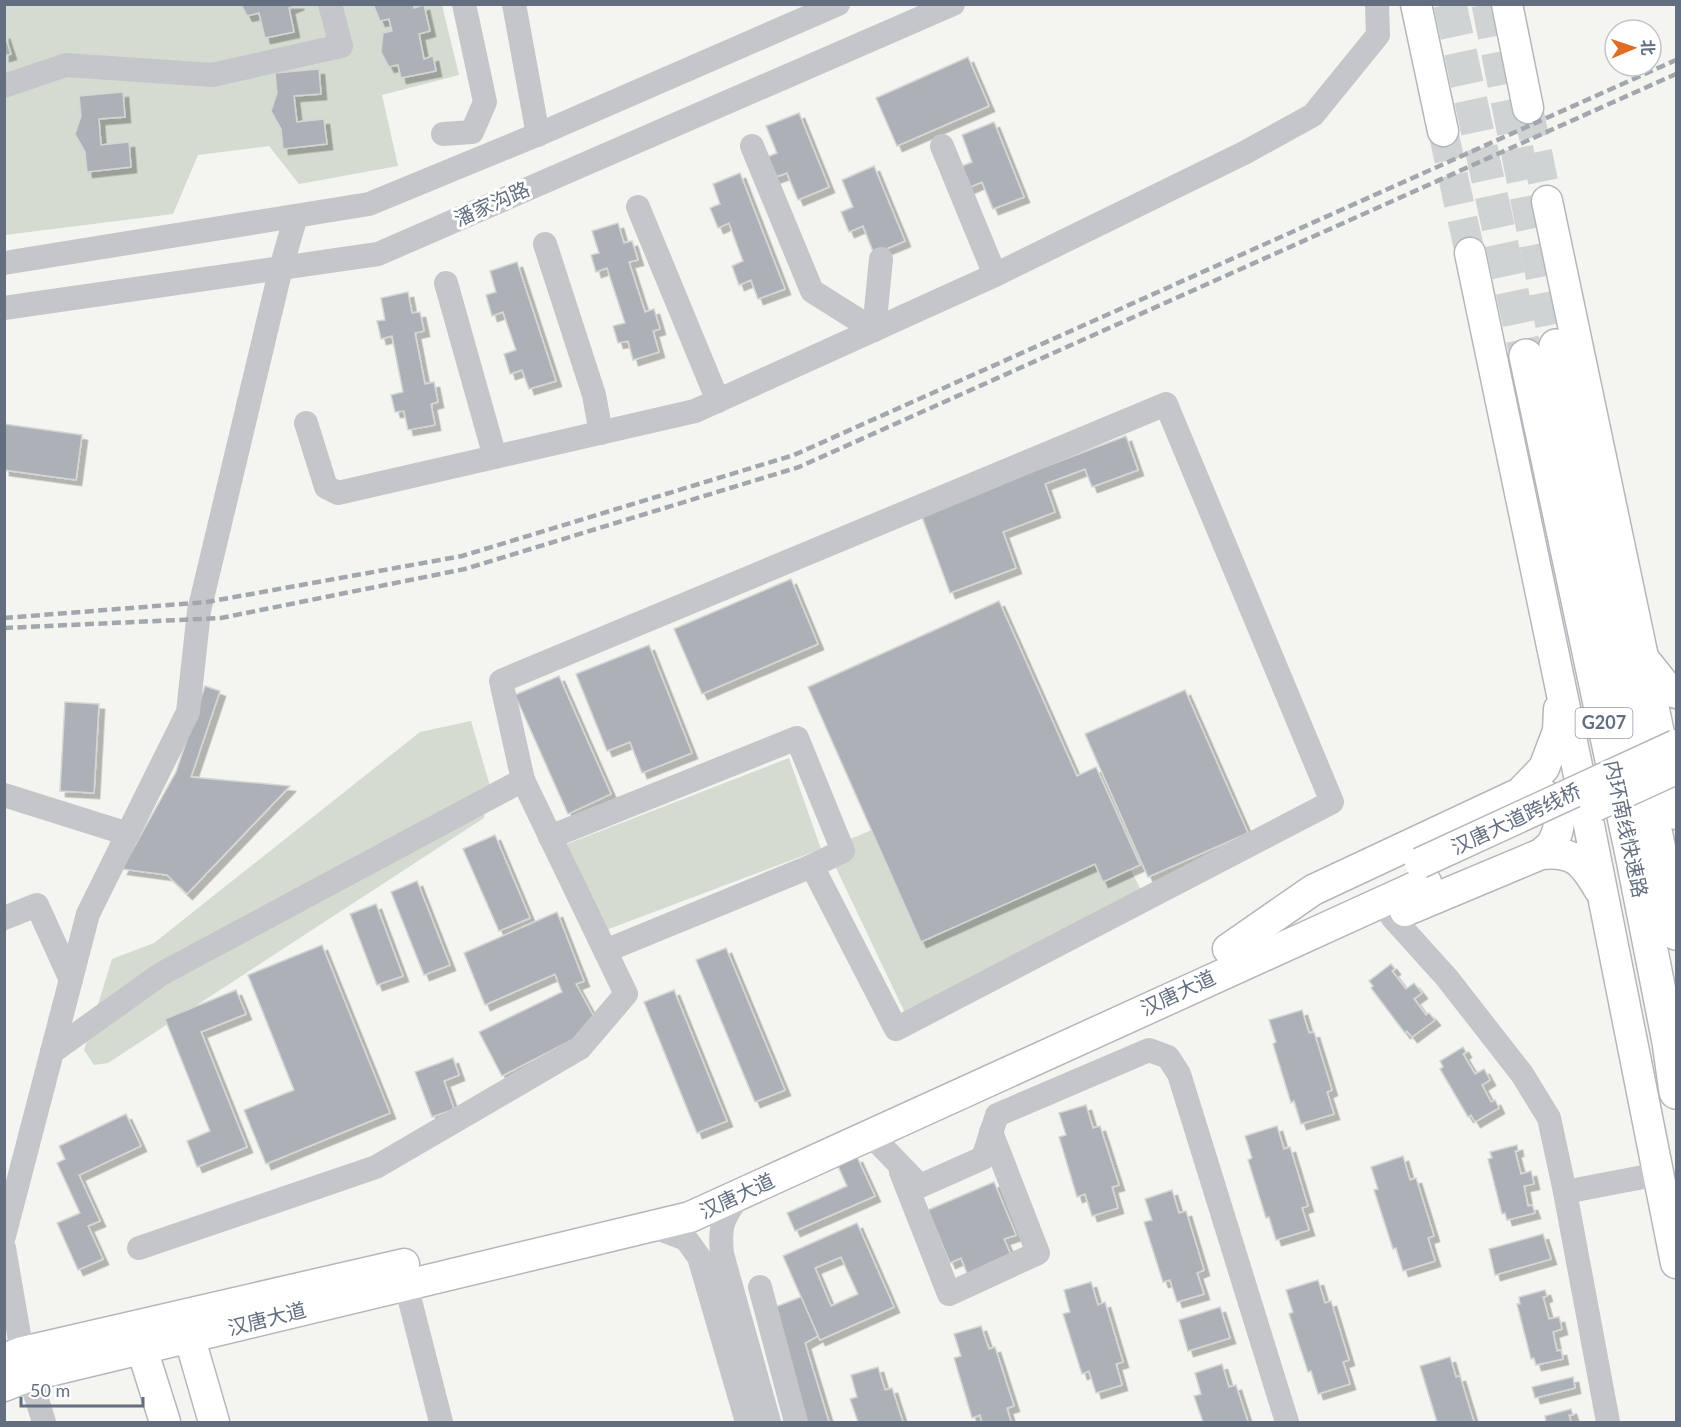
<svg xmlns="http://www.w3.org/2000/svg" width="1681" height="1427" viewBox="0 0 1681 1427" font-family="Lato,'Noto Sans SC',sans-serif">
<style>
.green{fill:#d4dbd1}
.building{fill:#acb1b8;stroke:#d5d5d3;stroke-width:1.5;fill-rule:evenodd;filter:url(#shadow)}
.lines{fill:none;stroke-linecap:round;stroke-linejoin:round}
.major-tunnel{stroke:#d0d3d4;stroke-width:30;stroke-dasharray:30 15;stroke-linecap:butt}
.highway-tunnel{stroke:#d0d3d4;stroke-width:33;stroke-dasharray:33 16;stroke-linecap:butt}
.major-casing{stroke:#b4b7bc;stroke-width:33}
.highway-casing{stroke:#b4b6ba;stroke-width:36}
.minor{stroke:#c4c6ca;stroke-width:24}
.major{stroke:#fff;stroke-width:30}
.highway{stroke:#fff;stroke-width:33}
.rail{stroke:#a2a6ad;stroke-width:4.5;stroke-dasharray:9 4.5;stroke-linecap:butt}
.major-bridge-casing{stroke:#b4b7bc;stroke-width:33;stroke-linecap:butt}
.major-bridge{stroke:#fff;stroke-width:30}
.labels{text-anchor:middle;stroke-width:6;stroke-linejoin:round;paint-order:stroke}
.shield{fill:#fff;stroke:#929aa7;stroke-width:1.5}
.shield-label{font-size:18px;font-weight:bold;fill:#636f81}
.street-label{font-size:20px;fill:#636f81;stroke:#fff}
</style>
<defs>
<filter id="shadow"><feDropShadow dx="5.5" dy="5.5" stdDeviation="0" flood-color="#0004"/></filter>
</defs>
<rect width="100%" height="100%" fill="#f4f4f0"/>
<g class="green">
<polygon points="4,5 442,5 459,75 382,95 398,166 299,184 269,146 198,155 173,214 5,235"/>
<polygon points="471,721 490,786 484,818 108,1063 94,1065 84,1050 112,959 154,943 420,732"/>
<polygon points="789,758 821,849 606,930 567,844"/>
<polygon points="881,826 1112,834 1141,890 905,1013 827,849"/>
</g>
<g class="building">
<polygon points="241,4 299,4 289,8 294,32 265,38 259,13 247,16"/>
<polygon points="373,4 413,4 414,8 424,5 430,31 419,34 424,59 433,56 436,71 401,78 398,65 389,67 381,52 383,33 392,31 389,19 380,21"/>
<polygon points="4,33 11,54 4,56"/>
<polygon points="968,57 989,106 897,146 876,98"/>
<polygon points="319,69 321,94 294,96 297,122 324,119 327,144 283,149 281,129 271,111 277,93 275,73"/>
<polygon points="123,92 125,117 99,119 101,145 129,142 131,167 87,172 85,152 75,134 81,116 79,96"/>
<polygon points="799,113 829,187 798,200 787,173 773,178 765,158 777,153 766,126"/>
<polygon points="994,122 1024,197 993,209 982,182 968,188 960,167 972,162 962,135"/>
<polygon points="874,166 905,241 874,254 863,226 849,232 841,212 853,207 842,180"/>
<polygon points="740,173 785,289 758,299 751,280 739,285 732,266 743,261 729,223 718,228 710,208 720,204 713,184"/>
<polygon points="618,223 624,243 632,241 638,260 629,262 645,312 654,309 660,329 653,331 659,352 633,360 628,341 618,343 613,326 625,323 607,268 596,272 591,255 599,253 592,231"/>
<polygon points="517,262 556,381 529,389 522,370 510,374 504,354 516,350 503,312 492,316 486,295 496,292 490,271"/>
<polygon points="408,292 412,313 420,312 424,331 415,333 425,384 434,382 438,402 431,404 435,425 408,430 404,411 395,412 391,395 403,392 392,336 381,339 377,321 385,320 381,298"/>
<polygon points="4,424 82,435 76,480 4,470"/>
<polygon points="1126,436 1138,470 1092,487 1085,469 1045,484 1055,512 1003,532 1016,568 950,593 921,514"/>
<polygon points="791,579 818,644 702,694 674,629"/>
<polygon points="999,601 1077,776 1096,767 1140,865 1103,882 1095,864 921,942 808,687"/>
<polygon points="649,645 692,753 642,773 630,742 607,751 576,674"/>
<polygon points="559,676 611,794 568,814 515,695"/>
<polygon points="205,686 220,691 191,777 290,786 187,894 167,875 122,869 176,772"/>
<polygon points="1185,690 1248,833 1148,877 1085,734"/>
<polygon points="65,702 99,704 94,793 60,791"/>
<polygon points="495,835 530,918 499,931 463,849"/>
<polygon points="417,881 450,965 424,975 391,892"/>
<polygon points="376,904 403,976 377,985 350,914"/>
<polygon points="557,912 584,981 576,984 599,1026 502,1076 479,1032 562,992 555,974 485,1005 464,953"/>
<polygon points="322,945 390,1113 266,1164 244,1110 294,1090 248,975"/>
<polygon points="726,948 785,1090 755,1102 696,960"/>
<polygon points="1391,964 1395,969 1392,971 1406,989 1414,983 1422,993 1414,999 1426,1015 1429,1013 1435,1020 1412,1037 1407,1031 1405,1033 1371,988 1373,986 1369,981"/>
<polygon points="236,990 246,1014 201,1032 247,1147 197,1167 187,1141 210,1131 165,1019"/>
<polygon points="674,990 727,1121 697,1133 644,1002"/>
<polygon points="1302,1010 1309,1033 1314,1032 1332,1090 1327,1092 1334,1114 1301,1124 1294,1101 1291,1103 1273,1044 1276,1042 1269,1020"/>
<polygon points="1463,1047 1466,1052 1463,1054 1475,1074 1484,1069 1490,1080 1482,1085 1491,1102 1495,1100 1499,1108 1475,1122 1471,1115 1468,1117 1440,1069 1443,1067 1440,1061"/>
<polygon points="453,1058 459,1075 444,1081 454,1109 432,1117 415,1072"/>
<polygon points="1086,1105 1093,1128 1100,1126 1119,1185 1112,1187 1118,1208 1092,1216 1085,1194 1077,1197 1059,1137 1066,1135 1059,1113"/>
<polygon points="126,1114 141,1146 79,1175 100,1221 88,1226 103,1259 78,1270 57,1223 80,1213 57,1163 65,1159 59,1146"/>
<polygon points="1277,1126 1284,1149 1290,1147 1308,1206 1302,1208 1309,1230 1276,1240 1269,1217 1266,1218 1248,1160 1252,1158 1245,1136"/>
<polygon points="1517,1145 1518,1151 1515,1151 1521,1174 1531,1171 1534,1184 1524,1186 1528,1206 1532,1205 1535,1213 1507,1220 1505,1213 1502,1214 1488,1159 1492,1158 1490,1152"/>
<polygon points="1403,1156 1410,1180 1416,1178 1434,1236 1428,1238 1435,1261 1403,1271 1396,1248 1393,1249 1374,1190 1378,1189 1371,1167"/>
<polygon points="857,1157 875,1196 795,1231 787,1213 847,1186 838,1166"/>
<polygon points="994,1182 1016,1235 1004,1239 1013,1260 969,1278 961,1258 950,1263 928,1210"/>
<polygon points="1172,1190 1179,1213 1186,1211 1204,1270 1197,1273 1204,1294 1177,1302 1170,1280 1163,1282 1144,1222 1152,1220 1145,1199"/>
<path d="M857,1223L894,1307L820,1340L783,1256ZM841,1257L858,1294L831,1306L815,1268Z"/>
<polygon points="1543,1234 1551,1259 1495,1275 1489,1249"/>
<polygon points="1318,1280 1325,1303 1331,1301 1349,1360 1343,1362 1350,1384 1318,1394 1311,1371 1308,1372 1289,1314 1293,1312 1286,1290"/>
<polygon points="1091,1282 1098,1305 1105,1302 1123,1362 1116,1364 1122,1385 1096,1393 1089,1371 1082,1374 1063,1314 1070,1312 1064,1290"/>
<polygon points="1545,1290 1547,1296 1543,1297 1549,1319 1559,1317 1562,1329 1553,1332 1557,1351 1561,1350 1563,1359 1536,1365 1534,1358 1531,1359 1517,1304 1520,1304 1519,1297"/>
<polygon points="801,1297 818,1336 805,1343 829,1422 803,1422 770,1309"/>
<polygon points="1220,1307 1230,1338 1188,1351 1179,1320"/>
<polygon points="981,1326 989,1349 995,1347 1014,1406 1007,1408 1011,1422 982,1422 980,1415 972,1418 954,1358 961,1356 954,1334"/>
<polygon points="1450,1357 1456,1377 1460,1376 1474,1422 1437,1422 1420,1366"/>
<polygon points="1222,1364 1229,1387 1236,1385 1248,1422 1203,1422 1194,1396 1201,1394 1195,1373"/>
<polygon points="878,1367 885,1390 892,1388 903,1422 858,1422 850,1399 857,1397 851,1375"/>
<polygon points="1573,1377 1575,1388 1535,1398 1532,1387"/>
<polygon points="1571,1409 1573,1415 1569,1415 1571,1422 1546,1422 1545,1416"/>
</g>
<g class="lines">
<g class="major-tunnel">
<polyline points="1528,108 1547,201"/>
<polyline points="1443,131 1470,253"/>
</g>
<g class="highway-tunnel">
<polyline points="1450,4 1526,356"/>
<polyline points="1488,4 1556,346"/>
</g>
<g class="major-casing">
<g id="major">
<polyline points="1416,4 1443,131"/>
<polyline points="1507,4 1528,108"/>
<polyline points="1547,201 1676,814"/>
<polyline points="1470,253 1582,790 1676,1263"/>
<polyline points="1644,659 1664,684 1676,693"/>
<path d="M1530,792C1557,791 1565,819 1554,840C1552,846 1545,850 1541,854"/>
<path d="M1405,911L1541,854C1575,851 1583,862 1599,889"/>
<polyline points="1228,949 1313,890 1520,793 1544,768 1558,731 1559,709"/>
<polyline points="185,1322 214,1422"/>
<polyline points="137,1333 165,1422"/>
<polyline points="4,1359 22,1352 404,1264"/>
<polyline points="4,1386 29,1376 690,1217 1426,882"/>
</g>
</g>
<g class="highway-casing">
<g id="highway">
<polyline points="1556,346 1676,933"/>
<polyline points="1526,356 1632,854 1669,1042 1676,1092"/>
</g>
</g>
<g class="minor">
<polyline points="514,4 538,135"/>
<polyline points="4,86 66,65 212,75 341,46 330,4"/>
<polyline points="443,134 472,132 485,102 464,4"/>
<polyline points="752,146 812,291 874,330 881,259"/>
<polyline points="942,146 995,275"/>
<polyline points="638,207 718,401"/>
<polyline points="545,244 594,395 601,433"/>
<polyline points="4,263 369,204 551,129 838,4"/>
<polyline points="446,283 495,457"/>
<polyline points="4,308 378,254 953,4"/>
<polyline points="306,423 326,487 338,493 695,411 995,275 1244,153 1313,115 1378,35 1377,4"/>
<polyline points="4,795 128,834"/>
<polyline points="550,837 797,738 843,851 812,866"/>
<polyline points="1392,917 1447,978 1522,1074 1549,1118 1565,1192 1659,1174"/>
<polyline points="4,918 37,905 71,980"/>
<polyline points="52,1052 161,974 523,780"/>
<polyline points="870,1134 920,1186 983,1158 997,1115 1149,1050 1168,1057 1179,1074 1287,1422"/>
<polyline points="901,1172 949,1294 1038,1253 991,1132"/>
<polyline points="1565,1192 1608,1422"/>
<path d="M740,1194C723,1218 719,1225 722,1254L769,1422"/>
<polyline points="652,1226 686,1239 699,1257 747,1422"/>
<polyline points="4,1236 88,914 188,712 199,611 281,268 296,216"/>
<polyline points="4,1248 22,1352 44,1422"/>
<polyline points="139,1248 376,1167 580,1048 626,994 523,780 501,681 1166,404 1332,802 896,1029 812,866 605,951"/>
<polyline points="406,1285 441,1422"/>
<polyline points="760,1287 796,1422"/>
</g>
<use href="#major" class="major"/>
<use href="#highway" class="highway"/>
<g class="rail">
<polyline points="4,618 207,602 462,556 794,455 1676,60"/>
<polyline points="4,628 221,618 465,569 799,467 1676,74"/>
</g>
<g class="major-bridge-casing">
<g id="major-bridge">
<polyline points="1595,806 1676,769"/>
<polyline points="1420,863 1676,745"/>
</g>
</g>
<use href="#major-bridge" class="major-bridge"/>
</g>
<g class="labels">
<rect class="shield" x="1575.5" y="708" width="57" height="30" rx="4.5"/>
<g class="shield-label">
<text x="1604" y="729">G207</text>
</g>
<g class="street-label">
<text transform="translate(492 204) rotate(-24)" y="7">潘家沟路</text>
<text transform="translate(1516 819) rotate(-25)" y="7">汉唐大道跨线桥</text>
<text transform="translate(1626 829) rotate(78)" y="7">内环南线快速路</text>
<text transform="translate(1178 993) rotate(-25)" y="7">汉唐大道</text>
<text transform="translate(737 1196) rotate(-25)" y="7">汉唐大道</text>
<text transform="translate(267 1319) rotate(-14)" y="7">汉唐大道</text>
</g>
</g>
<rect width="1681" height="1427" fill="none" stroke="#636f81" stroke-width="12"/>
<g transform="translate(1633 48) rotate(88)"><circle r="28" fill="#ffffff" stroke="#c1c5cd" stroke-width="1.5"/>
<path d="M0-4.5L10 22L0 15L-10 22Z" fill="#e26c23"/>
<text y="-9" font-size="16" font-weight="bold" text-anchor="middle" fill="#636f81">北</text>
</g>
<path d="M21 1397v9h122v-9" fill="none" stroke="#636f81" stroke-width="3"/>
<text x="30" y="1397" font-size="18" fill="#636f81" stroke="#ffffff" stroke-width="4.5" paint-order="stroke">50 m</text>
</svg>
